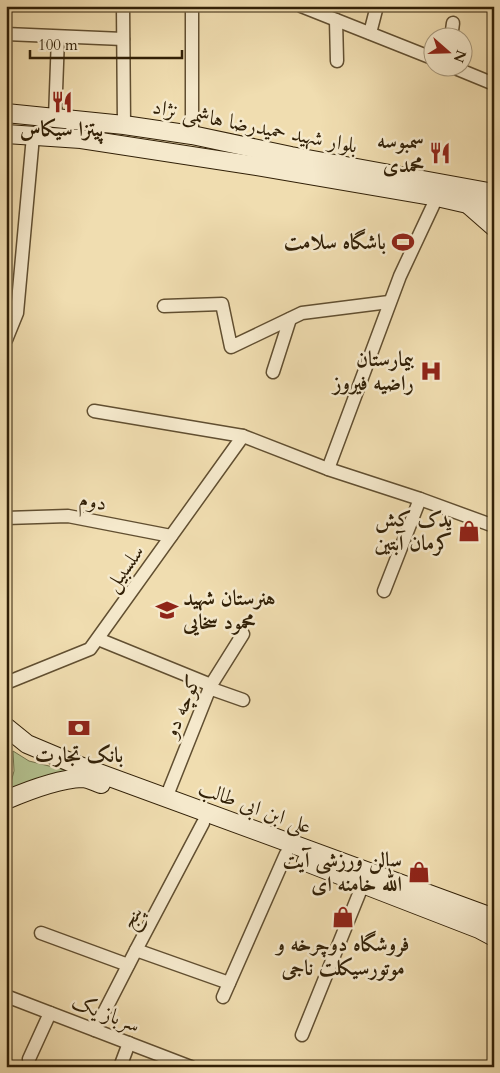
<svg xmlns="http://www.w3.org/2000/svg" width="500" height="1073" viewBox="0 0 500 1073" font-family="Cardo,Amiri,serif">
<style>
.green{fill:#b4c290;stroke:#72714c}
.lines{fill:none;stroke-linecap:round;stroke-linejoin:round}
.minor-casing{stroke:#614f31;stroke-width:15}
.secondary-casing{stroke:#312007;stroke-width:20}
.minor{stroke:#f5e9cc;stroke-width:12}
.secondary{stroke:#f5e9cc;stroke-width:18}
.labels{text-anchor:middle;stroke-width:5;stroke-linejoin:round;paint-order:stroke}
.street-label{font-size:21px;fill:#312007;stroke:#f5e9cc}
.poi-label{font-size:21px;font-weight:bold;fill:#312007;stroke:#f5e9cc;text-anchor:end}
</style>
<rect width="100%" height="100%" fill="#f0ddb0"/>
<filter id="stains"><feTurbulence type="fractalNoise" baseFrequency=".004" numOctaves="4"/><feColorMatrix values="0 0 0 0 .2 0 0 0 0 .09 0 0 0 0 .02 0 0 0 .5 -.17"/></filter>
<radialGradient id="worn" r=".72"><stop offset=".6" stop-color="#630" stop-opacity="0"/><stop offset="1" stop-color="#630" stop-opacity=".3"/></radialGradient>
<polygon class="green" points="13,751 29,761 81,774 11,789 10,786 14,771"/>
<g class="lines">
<g class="minor-casing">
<g id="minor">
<polyline points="123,6 124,125"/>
<polyline points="192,6 192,135"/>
<polyline points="301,6 432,58"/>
<polyline points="336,20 337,61"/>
<polyline points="370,33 377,6"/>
<polyline points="6,34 123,39"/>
<polyline points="451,38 453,23"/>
<polyline points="455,68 494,84"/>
<polyline points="55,118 58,37"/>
<polyline points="164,306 222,304 231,347 302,313 389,302"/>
<polyline points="6,340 17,313 33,136"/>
<polyline points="273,372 290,319"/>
<polyline points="94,411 243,436 328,469 420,499 494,526"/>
<polyline points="328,469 400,276 437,197"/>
<polyline points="6,518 68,516 171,536"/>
<polyline points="384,591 420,499"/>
<polyline points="98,639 211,685"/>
<polyline points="6,683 90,649 243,436"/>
<polyline points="209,688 243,700"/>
<polyline points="166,798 211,685 243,634"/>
<polyline points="41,933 128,965"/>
<polyline points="136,950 229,983"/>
<polyline points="6,996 191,1067"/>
<polyline points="223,997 286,854"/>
<polyline points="95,1030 136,950 203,823"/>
<polyline points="302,1035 363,884"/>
<polyline points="29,1059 50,1013"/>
<polyline points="120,1067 129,1043"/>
</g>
</g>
<g class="secondary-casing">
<g id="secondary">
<polyline points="6,113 124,125 192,135 291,156 494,193"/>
<polyline points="6,134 81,139 257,166 437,197 494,210"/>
<polyline points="470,206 494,227"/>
<polyline points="6,727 27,744 77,765 494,918"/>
<path d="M6,800C27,791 59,779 82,778C88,778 95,782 101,784"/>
<polyline points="306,862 479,929 494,937"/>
</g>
</g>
<use href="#minor" class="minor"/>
<use href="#secondary" class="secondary"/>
</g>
<defs>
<g id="restaurant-bare" transform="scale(1.725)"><path d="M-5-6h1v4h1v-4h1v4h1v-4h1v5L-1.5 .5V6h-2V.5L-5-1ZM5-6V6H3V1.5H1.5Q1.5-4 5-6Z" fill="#8f2418" stroke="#f5e9cc" stroke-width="2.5" paint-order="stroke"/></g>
<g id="stadium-bare" transform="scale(1.725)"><path d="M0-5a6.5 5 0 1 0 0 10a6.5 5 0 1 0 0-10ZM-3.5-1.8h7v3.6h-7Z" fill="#8f2418" stroke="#f5e9cc" stroke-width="2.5" paint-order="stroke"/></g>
<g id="hospital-bare" transform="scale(1.725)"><path d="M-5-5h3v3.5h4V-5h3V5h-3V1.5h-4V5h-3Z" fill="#8f2418" stroke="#f5e9cc" stroke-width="2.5" paint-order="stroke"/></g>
<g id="shop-bare" transform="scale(1.725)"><path d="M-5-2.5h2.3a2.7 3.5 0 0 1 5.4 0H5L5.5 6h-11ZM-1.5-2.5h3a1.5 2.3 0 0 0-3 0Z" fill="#8f2418" stroke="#f5e9cc" stroke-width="2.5" paint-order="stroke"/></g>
<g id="school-bare" transform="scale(1.725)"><path d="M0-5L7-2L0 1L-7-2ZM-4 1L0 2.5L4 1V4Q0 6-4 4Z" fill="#8f2418" stroke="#f5e9cc" stroke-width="2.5" paint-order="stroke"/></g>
<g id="bank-bare" transform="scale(1.725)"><path d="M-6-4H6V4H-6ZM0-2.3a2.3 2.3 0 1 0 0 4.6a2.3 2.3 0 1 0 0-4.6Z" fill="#8f2418" stroke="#f5e9cc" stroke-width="2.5" paint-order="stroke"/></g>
</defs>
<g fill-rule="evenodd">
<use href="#restaurant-bare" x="62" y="102"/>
<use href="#restaurant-bare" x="440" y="153"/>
<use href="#stadium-bare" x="403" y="242"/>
<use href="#hospital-bare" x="431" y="371"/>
<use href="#shop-bare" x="469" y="531"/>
<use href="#school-bare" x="167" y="610"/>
<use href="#bank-bare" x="79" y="728"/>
<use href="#shop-bare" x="419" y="872"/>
<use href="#shop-bare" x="343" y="917"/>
</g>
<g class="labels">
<g class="street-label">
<text transform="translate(255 126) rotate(11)" y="7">بلوار شهید حمیدرضا هاشمی نژاد</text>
<text transform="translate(93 501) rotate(10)" y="7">دوم</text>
<text transform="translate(124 568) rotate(-54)" y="7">سلسبیل</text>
<text transform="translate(182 706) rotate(-67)" y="7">کوچه دو</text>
<text transform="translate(255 807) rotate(20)" y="7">علی ابن ابی طالب</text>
<text transform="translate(131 917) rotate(-62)" y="7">پنج</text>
<text transform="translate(106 1013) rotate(21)" y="7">سرباز یک</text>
</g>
<g class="poi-label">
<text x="62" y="136" text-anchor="middle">پیتزا سیکاس</text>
<text x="424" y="148">سمبوسه<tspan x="424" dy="24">محمدی</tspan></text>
<text x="386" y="249">باشگاه سلامت</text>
<text x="414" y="366">بیمارستان<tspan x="414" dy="24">راضیه فیروز</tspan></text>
<text x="452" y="526">یدک کش<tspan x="452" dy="24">کرمان آبتین</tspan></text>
<text x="183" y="605" text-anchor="start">هنرستان شهید<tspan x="183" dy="24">محمود سخایی</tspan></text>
<text x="79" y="762" text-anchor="middle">بانک تجارت</text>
<text x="402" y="867">سالن ورزشى آیت<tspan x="402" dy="24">الله خامنه اى</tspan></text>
<text x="343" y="951" text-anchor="middle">فروشگاه دوچرخه و<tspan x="343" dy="24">موتورسیکلت ناجی</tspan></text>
</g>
</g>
<rect width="500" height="1073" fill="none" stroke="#f0ddb0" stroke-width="25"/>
<rect x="8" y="8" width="485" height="1058" fill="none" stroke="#312007" stroke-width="2.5"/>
<rect x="12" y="12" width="475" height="1048" fill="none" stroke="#312007"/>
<g transform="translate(448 52) rotate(110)"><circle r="24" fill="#f5e9cc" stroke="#a7997d"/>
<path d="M0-4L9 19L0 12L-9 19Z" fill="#8f2418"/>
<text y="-8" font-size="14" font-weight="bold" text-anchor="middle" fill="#312007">N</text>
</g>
<path d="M30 50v8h152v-8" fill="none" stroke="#312007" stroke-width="2.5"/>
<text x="38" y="50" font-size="15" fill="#312007" stroke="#f5e9cc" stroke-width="4" paint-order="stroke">100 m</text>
<rect width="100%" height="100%" filter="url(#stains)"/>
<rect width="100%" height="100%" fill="url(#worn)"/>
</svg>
